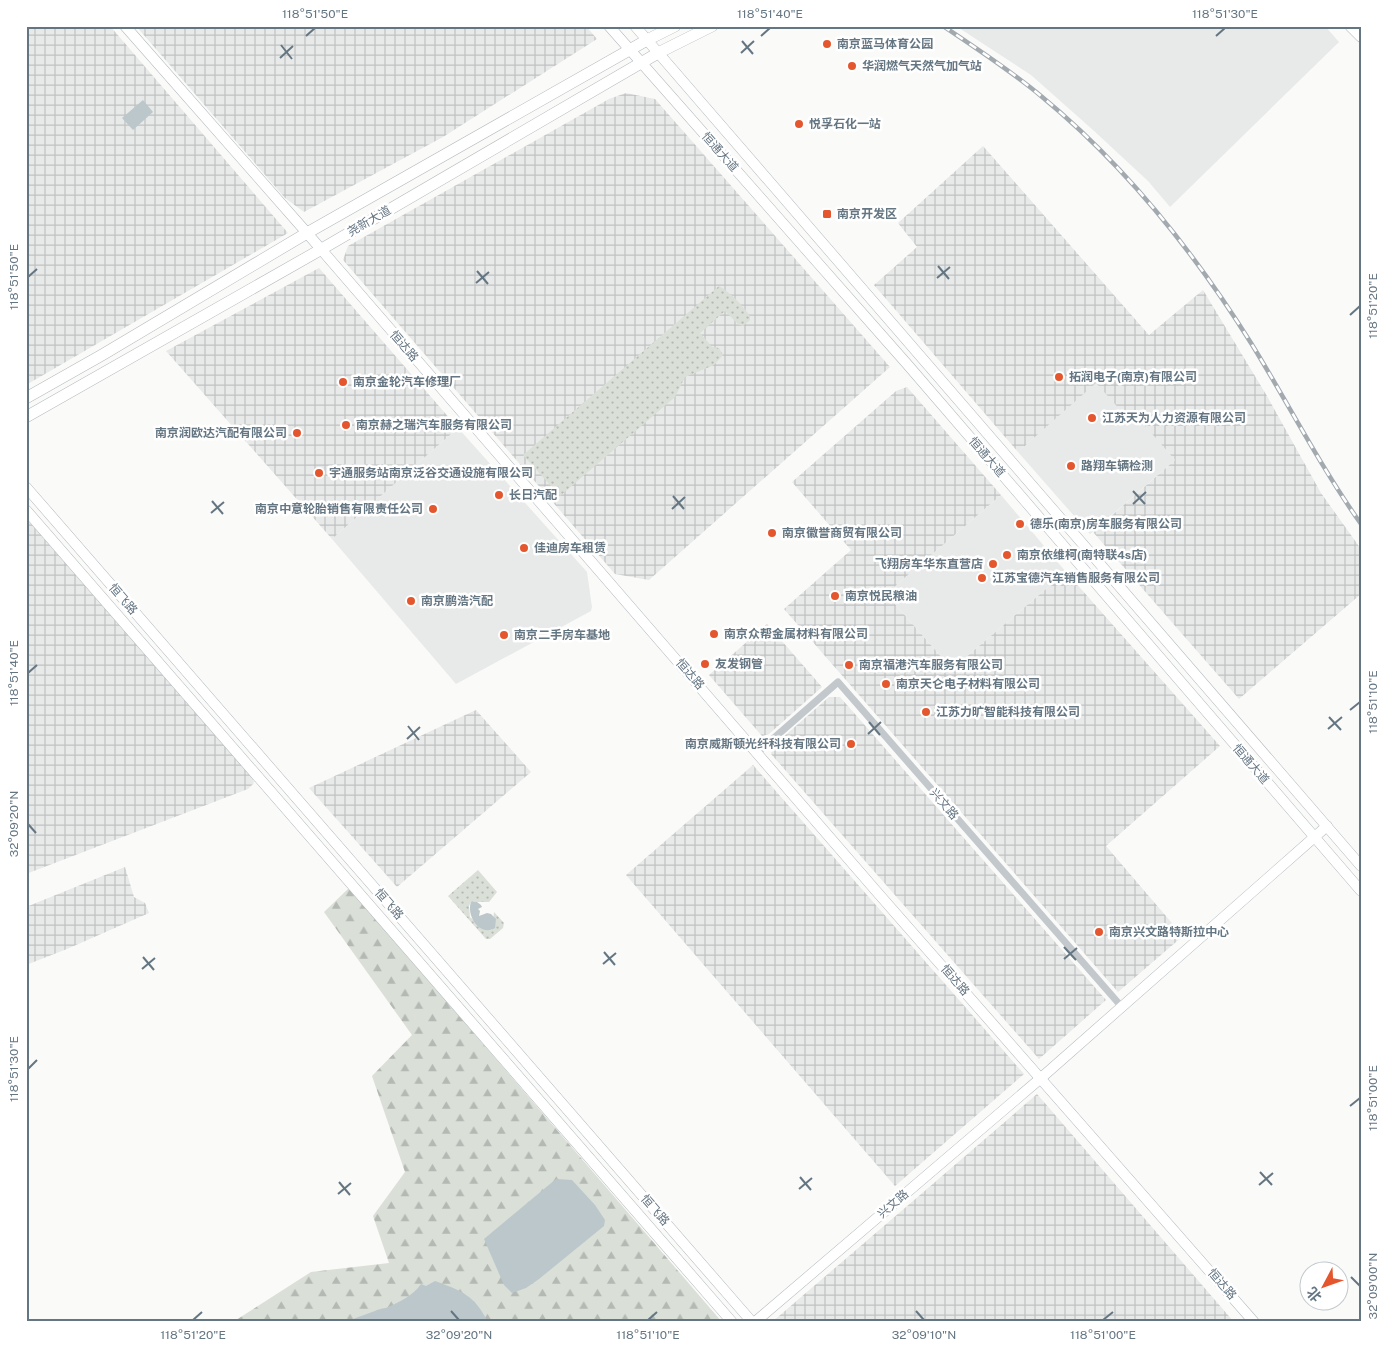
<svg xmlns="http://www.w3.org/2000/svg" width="1387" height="1348" viewBox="0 0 1387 1348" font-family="'Public Sans','Noto Sans SC',sans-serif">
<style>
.built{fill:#e8e9e9}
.industrial{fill:url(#industrial-grid)}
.grass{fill:url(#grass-dots)}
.forest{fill:url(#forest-firs)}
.water{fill:#bbc7cb}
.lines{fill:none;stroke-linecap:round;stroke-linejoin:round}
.secondary-casing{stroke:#b3babf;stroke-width:11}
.primary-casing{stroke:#b5babe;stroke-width:12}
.street{stroke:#c3c8cc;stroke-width:7}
.secondary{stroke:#fff;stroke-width:10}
.primary{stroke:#fff;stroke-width:11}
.rail-casing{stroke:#a2aab0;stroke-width:4.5}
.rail{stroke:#fff;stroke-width:2.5;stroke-dasharray:8;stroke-linecap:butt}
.ticks{fill:none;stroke:#657683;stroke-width:2}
.poi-dot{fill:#e4572e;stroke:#fff;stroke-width:2}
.labels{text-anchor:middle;stroke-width:5;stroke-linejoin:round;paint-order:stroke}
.poi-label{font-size:12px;font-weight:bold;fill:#657683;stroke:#fff;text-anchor:start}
.street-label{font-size:12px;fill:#657683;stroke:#fff}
.neatline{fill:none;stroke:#657683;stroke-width:2}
.ticks-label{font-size:12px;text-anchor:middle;fill:#657683}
</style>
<defs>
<pattern id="industrial-grid" width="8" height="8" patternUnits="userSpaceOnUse" patternTransform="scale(1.25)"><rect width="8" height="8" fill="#e8e9e9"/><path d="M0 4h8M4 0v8" fill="none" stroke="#c0c1c2"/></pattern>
<pattern id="grass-dots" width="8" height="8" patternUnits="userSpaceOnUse" patternTransform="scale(1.25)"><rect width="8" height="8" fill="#dadfd7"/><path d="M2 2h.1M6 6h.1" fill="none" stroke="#b4b9b4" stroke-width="1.8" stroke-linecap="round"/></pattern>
<pattern id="forest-firs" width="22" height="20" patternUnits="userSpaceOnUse" patternTransform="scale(1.25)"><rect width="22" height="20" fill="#dadfd7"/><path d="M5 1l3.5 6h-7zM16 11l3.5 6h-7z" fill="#b4b9b4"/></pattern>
</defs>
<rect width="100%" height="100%" fill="#fafaf8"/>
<g class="built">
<polygon points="956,26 1325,26 1339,42 1170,207 1148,181 1093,130 1031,75"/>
<polygon points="1096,382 1133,424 1139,418 1175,460 1090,534 1018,452"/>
<polygon points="458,428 587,572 592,607 591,611 456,684 332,539"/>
<polygon points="1001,495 1066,572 952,669 886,594"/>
</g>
<g class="industrial">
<polygon points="26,26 110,26 288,233 26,385"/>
<polygon points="136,26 586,26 597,39 443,137 304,212 285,198"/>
<polygon points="626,93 655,99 890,367 649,580 615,574 343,260 348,246 609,99"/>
<polygon points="983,146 1149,335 1203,290 1267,396 1321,493 1361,549 1361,594 1239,699 1093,532 1175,460 1139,419 1133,424 1096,383 1018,452 874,285 917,247 898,223"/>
<polygon points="319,268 458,428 332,539 166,351"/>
<polygon points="907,387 1001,495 886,594 952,669 1066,572 1220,746 1106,846 1183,936 1118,992 784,609 851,550 792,482 896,391"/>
<polygon points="26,518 252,776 254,783 248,789 26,874"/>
<polygon points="767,624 822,687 769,734 762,736 709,675"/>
<polygon points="829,697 840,697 1106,1000 1039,1059 771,754 773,746"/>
<polygon points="476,710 531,772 397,887 309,788"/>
<polygon points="753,765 1024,1074 895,1186 626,875"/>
<polygon points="125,867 134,897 145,903 149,913 67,949 26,965 26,907"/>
<polygon points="1037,1094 1234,1322 772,1322 906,1207"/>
</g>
<g class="grass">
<path d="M719,286C732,294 741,304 750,316V320L743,326L739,325L725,311L700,333L712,347L719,348L723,355L714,365L685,377L675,397L560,496L523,455Z"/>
<polygon points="478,870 497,892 489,902 471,902 469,906 470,917 483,929 492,930 494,912 504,923 503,928 490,939 486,939 448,896"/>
</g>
<polygon class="forest" points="349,888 722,1322 233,1322 311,1272 389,1263 373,1216 405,1172 372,1076 412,1035 324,912"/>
<g class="water">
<polygon points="143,100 153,112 133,130 122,118"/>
<path d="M471,902H477L481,905L482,907L478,909L480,911L479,916L487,913L491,914L496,919L495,928C480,937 466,916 471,902Z"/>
<polygon points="556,1179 572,1180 595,1205 605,1220 604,1226 539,1279 526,1288 512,1293 504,1285 484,1239"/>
<path d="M435,1281C462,1291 474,1295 488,1322H334L353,1319L375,1311C379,1309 381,1309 386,1308C399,1302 413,1296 421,1284L426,1286Z"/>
</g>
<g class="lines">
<g class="secondary-casing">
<g id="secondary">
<polyline points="125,26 307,233 877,892 1254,1322"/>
<polyline points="609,26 907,364 1361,891"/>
<polyline points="635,26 1361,866"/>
<polyline points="1350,26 1361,37"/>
<polyline points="26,487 752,1322"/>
<polyline points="26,510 732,1322"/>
<polyline points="755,1322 1041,1078 1327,826"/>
</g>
</g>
<g class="primary-casing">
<g id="primary">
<polyline points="26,398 102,355 307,233 647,40 675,26"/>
<polyline points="26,417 320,250 658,53 712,26"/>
</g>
</g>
<polyline class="street" points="758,752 838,682 1121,1006"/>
<use href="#secondary" class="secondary"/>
<use href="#primary" class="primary"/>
<g class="rail-casing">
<path id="rail" d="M943,26C976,48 1011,71 1041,96C1125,165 1194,252 1251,343C1288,403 1320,466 1361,524"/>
</g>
<use href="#rail" class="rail"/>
</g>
<path class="ticks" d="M306,36L315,28M761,36L770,28M1216,36L1225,28M742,41L753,54M281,45L292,59M741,53L754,41M280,58L293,46M938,266L949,279M477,271L488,284M28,277L37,269M937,278L950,267M476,283L489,272M1350,315L1360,306M1133,491L1145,504M673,496L684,509M212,501L223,514M1133,504L1146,492M672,509L685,497M211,513L224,502M28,673L37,665M1350,710L1360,702M1329,717L1341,730M869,722L880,735M408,726L419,740M1328,729L1342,717M868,734L881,722M407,739L420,727M28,824L36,833M1064,947L1076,960M604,952L615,965M143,957L154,970M1064,959L1077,948M603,964L616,953M142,969L155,958M28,1069L37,1060M1350,1106L1360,1098M1260,1172L1272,1185M800,1177L811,1190M339,1182L350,1195M1259,1185L1273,1173M799,1189L812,1178M338,1194L351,1183M1351,1277L1360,1286M451,1311L459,1320M916,1311L924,1320M193,1320L202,1312M648,1320L657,1312M1103,1320L1113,1312"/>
<g class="poi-dot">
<circle cx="827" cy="44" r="5"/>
<circle cx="852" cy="66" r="5"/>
<circle cx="799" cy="124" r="5"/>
<rect x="822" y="209" width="10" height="10" rx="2.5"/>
<circle cx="1059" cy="377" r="5"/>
<circle cx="343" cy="382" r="5"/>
<circle cx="1092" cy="418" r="5"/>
<circle cx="346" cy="425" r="5"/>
<circle cx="297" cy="433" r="5"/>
<circle cx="1071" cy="466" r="5"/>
<circle cx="319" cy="473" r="5"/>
<circle cx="499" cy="495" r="5"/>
<circle cx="433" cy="509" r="5"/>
<circle cx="1020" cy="524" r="5"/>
<circle cx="772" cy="533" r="5"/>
<circle cx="524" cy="548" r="5"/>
<circle cx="1007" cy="555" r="5"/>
<circle cx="993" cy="564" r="5"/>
<circle cx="982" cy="578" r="5"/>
<circle cx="835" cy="596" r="5"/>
<circle cx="411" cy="601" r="5"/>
<circle cx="714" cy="634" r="5"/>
<circle cx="504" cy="635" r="5"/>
<circle cx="705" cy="664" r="5"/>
<circle cx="849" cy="665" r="5"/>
<circle cx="886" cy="684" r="5"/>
<circle cx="926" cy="712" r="5"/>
<circle cx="851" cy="744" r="5"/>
<circle cx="1099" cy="932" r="5"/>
</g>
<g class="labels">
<g class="poi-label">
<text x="837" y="48">南京蓝马体育公园</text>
<text x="862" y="70">华润燃气天然气加气站</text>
<text x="809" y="128">悦孚石化一站</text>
<text x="837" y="218">南京开发区</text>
<text x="1069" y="381">拓润电子(南京)有限公司</text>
<text x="353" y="386">南京金轮汽车修理厂</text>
<text x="1102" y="422">江苏天为人力资源有限公司</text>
<text x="356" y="429">南京赫之瑞汽车服务有限公司</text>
<text x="287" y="437" text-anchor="end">南京润欧达汽配有限公司</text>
<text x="1081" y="470">路翔车辆检测</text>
<text x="329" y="477">宇通服务站南京泛谷交通设施有限公司</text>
<text x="509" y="499">长日汽配</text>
<text x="423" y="513" text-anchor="end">南京中意轮胎销售有限责任公司</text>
<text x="1030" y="528">德乐(南京)房车服务有限公司</text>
<text x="782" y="537">南京徽誉商贸有限公司</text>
<text x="534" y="552">佳迪房车租赁</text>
<text x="1017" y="559">南京依维柯(南特联4s店)</text>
<text x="983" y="568" text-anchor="end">飞翔房车华东直营店</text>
<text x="992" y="582">江苏宝德汽车销售服务有限公司</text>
<text x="845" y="600">南京悦民粮油</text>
<text x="421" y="605">南京鹏浩汽配</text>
<text x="724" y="638">南京众帮金属材料有限公司</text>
<text x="514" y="639">南京二手房车基地</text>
<text x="715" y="668">友发钢管</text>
<text x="859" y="669">南京福港汽车服务有限公司</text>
<text x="896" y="688">南京天仑电子材料有限公司</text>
<text x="936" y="716">江苏力旷智能科技有限公司</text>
<text x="841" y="748" text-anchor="end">南京威斯顿光纤科技有限公司</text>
<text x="1109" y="936">南京兴文路特斯拉中心</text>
</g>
<g class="street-label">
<text transform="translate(720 152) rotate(48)" y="4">恒通大道</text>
<text transform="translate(369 221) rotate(-30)" y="4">尧新大道</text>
<text transform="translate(404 346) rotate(49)" y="4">恒达路</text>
<text transform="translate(987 457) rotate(49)" y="4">恒通大道</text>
<text transform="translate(123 599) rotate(49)" y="4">恒飞路</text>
<text transform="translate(690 674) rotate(49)" y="4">恒达路</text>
<text transform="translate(1251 764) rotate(49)" y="4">恒通大道</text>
<text transform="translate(944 804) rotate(49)" y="4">兴文路</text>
<text transform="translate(389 904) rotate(49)" y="4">恒飞路</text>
<text transform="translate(955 980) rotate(49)" y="4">恒达路</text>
<text transform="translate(893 1204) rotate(-41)" y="4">兴文路</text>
<text transform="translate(655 1210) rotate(49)" y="4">恒飞路</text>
<text transform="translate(1222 1284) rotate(49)" y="4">恒达路</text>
</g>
</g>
<rect width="1387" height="1348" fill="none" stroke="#ffffff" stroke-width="55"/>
<g transform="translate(1324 1286) rotate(229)"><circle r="24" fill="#ffffff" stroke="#c1c8cd"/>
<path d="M0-4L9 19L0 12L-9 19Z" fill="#e4572e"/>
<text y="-8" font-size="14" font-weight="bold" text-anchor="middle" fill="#657683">北</text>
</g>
<rect x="28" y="28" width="1332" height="1292" class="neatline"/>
<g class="ticks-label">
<text x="315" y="18">118°51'50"E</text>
<text x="770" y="18">118°51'40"E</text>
<text x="1225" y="18">118°51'30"E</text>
<text transform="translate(14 277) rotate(-90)" y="4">118°51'50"E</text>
<text transform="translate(1373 306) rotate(-90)" y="4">118°51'20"E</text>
<text transform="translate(14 673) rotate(-90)" y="4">118°51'40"E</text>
<text transform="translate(1373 702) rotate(-90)" y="4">118°51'10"E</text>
<text transform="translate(14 824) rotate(-90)" y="4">32°09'20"N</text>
<text transform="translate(14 1069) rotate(-90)" y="4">118°51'30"E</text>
<text transform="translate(1373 1098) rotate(-90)" y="4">118°51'00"E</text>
<text transform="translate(1373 1286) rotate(-90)" y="4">32°09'00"N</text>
<text x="193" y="1339">118°51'20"E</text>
<text x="459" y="1339">32°09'20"N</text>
<text x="648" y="1339">118°51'10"E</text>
<text x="924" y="1339">32°09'10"N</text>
<text x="1103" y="1339">118°51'00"E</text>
</g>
</svg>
